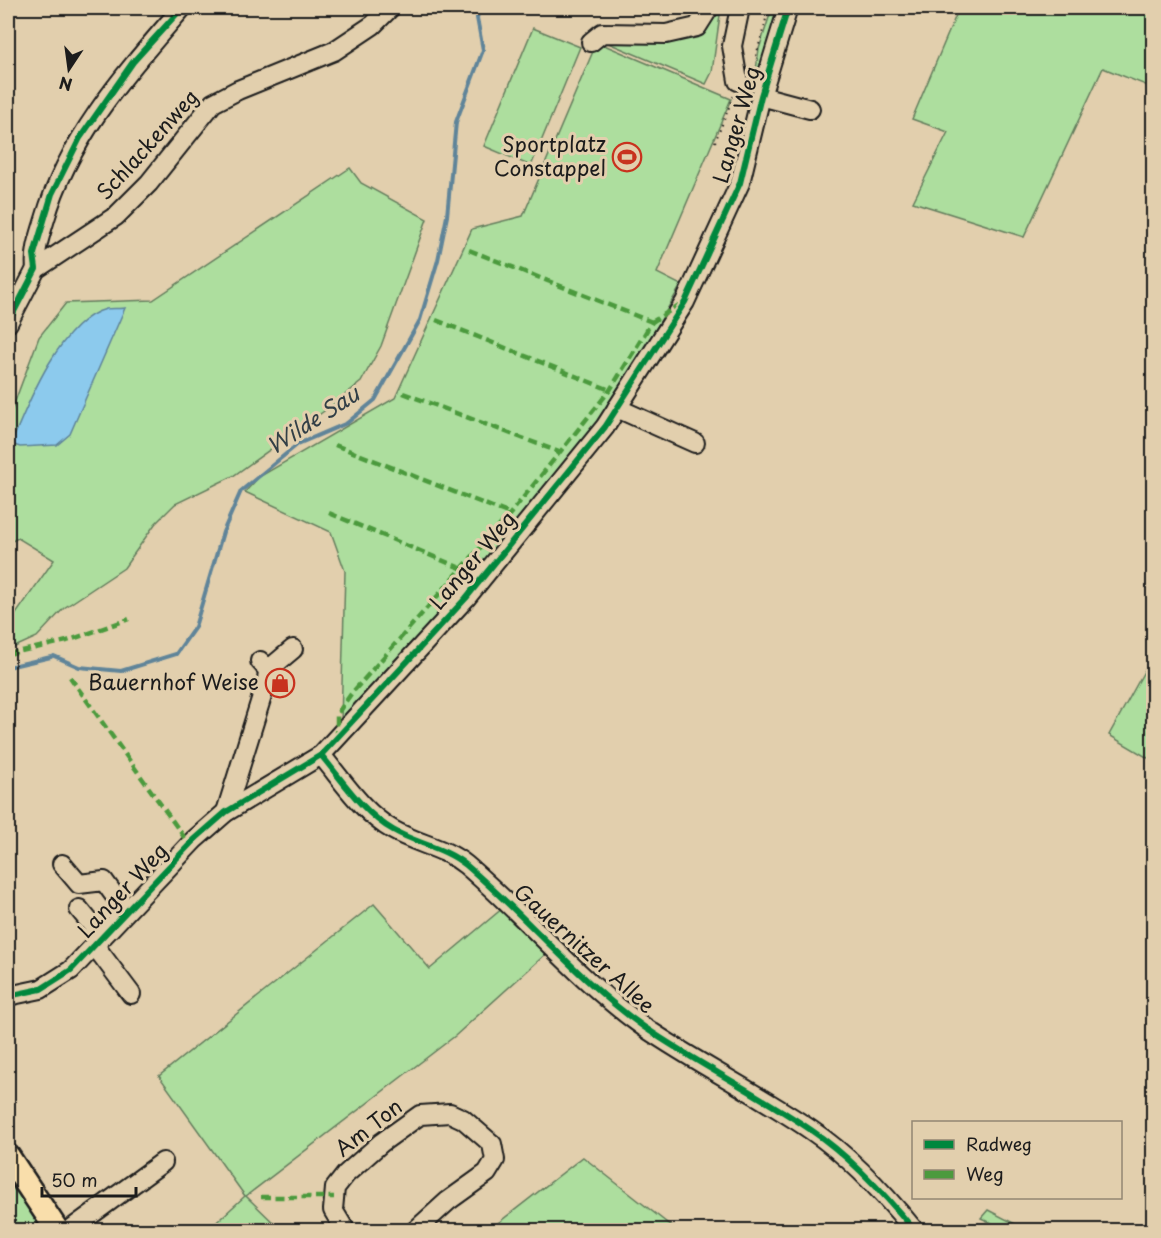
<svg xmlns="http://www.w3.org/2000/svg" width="1161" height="1238" viewBox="0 0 1161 1238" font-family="'Playpen Sans',sans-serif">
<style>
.green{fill:#adde9e;stroke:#647d5d;stroke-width:1.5}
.water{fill:#8ccaed;stroke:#5f8499;stroke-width:1.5}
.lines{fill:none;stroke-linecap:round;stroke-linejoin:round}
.stream{stroke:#5f8499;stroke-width:4}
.minor-casing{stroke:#1c1c1c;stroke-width:22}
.major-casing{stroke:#1c1c1c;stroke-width:27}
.path{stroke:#1c1c1c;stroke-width:2;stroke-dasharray:1.5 4.5;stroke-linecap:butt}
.minor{stroke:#e2cfad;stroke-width:18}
.major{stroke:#f9deab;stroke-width:22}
.quiet{stroke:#4c9a3e;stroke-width:4.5;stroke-dasharray:9 4.5;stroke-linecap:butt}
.cycleway-casing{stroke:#e2cfad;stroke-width:10}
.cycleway{stroke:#00873e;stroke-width:6}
.labels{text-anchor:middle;stroke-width:6;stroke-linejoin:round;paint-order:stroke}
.street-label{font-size:21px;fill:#1c1c1c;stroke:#e2cfad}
.poi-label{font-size:21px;fill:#1c1c1c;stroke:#e2cfad;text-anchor:end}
.water-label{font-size:22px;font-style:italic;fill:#323f46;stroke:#e2cfad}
</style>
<rect width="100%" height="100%" fill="#e2cfad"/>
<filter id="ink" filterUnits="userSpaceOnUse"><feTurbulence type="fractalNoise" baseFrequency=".0167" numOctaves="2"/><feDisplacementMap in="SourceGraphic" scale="12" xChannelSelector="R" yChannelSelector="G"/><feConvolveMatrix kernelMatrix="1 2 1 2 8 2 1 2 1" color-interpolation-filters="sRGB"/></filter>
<g filter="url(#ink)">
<g class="green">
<polygon points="772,8 783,8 751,105 759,49"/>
<polygon points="959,8 1153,8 1153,88 1103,68 1024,237 913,202 948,132 912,119"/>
<polygon points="720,15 712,72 706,84 601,40 662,40 712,16"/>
<polygon points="533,28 580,47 531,166 484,146"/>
<polygon points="597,42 731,99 657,273 681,285 604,419 447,613 341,723 345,571 331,532 245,492 259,477 395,398 472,229 523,216"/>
<polygon points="350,168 361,183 427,219 381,346 361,382 327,409 233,476 175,504 155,524 124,568 64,608 37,637 8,650 8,616 14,617 54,560 18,538 8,543 8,420 39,337 66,303 153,300"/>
<polygon points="1153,655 1153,761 1109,735"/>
<polygon points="374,904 430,969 503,908 548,952 455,1036 246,1196 281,1230 208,1230 245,1196 159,1076"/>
<polygon points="583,1157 676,1230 489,1230"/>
<polygon points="8,1182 17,1193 24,1195 49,1230 8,1230"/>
<polygon points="988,1210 1027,1230 1006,1230 981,1218"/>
</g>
<path class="water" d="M125,308L70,434L57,445L20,447L11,444C27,405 60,321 106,309C111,308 119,309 125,308Z"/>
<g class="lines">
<g class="stream">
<polyline points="54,656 79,667 121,671 176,654 195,627 223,532 241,491 298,444 347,423 375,400 420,320 438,260 447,216 456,122 483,50 477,18 479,8"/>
<polyline points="8,667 51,657"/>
</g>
<g class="minor-casing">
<g id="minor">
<polyline points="591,42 602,33 666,34 697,27 709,8"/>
<polyline points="738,81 732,46 740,8"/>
<polyline points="761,96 810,109"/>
<path d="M36,269C34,251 40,236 45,219C69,136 127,72 182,8"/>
<polyline points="8,323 36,269 116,216 149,183 213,103 238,90 334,51 373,25 390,8"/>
<polyline points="617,408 695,443"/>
<polyline points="268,670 293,649"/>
<path d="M321,755C343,781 363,813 393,830C417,844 444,847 466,865C527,917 579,981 644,1027C698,1064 757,1093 811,1130C851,1157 884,1193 914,1230"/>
<polyline points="226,812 267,680 268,670 260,661"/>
<polyline points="62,864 79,884 104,881 125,910"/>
<polyline points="79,909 102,937"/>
<polyline points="95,946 131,994"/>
<polyline points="8,996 41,989 71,970 194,840 226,812 321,755 466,598 605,427 685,302 740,183 761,96 788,8"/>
<polyline points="70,1230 163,1162"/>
<polyline points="345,1230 333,1210 335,1188 346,1174 381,1143 420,1115 450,1113 463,1119 492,1144 495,1160 487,1173 448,1201 416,1230"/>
</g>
</g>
<g class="major-casing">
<polyline id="major" points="8,1156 57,1230"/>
</g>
<g class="path">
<polyline points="756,56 769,8"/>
<polyline points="715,142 734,95"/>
</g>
<use href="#minor" class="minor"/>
<use href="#major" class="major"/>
<g class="quiet">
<polyline points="469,250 652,322"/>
<polyline points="436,320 610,390"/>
<polyline points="403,393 559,452"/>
<polyline points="335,445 510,514"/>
<polyline points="329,513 463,569"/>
<polyline points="8,654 67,641 129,619"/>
<polyline points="70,677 189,844"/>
<polyline points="337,739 337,714 351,694 510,514 610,390 652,322 679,305"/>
<polyline points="261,1197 334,1197"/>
</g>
<g class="cycleway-casing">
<g id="cycleway">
<polyline points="8,323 36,269 34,254 52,194 80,138 133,62 182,8"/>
<path d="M321,755C343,781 363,813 393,830C417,844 444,847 466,865C527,917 579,981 644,1027C698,1064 757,1093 811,1130C851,1157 884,1193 914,1230"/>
<polyline points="8,996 41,989 71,970 194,840 226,812 321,755 466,598 605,427 685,302 740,183 761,96 788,8"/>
</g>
</g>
<use href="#cycleway" class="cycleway"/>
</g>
</g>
<defs>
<g id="stadium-ring" transform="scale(1.5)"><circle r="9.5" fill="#e2cfad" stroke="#c8321e" stroke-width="1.5"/><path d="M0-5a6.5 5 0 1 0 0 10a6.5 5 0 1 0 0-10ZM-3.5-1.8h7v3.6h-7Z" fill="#c8321e"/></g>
<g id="shop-ring" transform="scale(1.5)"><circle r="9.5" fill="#e2cfad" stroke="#c8321e" stroke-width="1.5"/><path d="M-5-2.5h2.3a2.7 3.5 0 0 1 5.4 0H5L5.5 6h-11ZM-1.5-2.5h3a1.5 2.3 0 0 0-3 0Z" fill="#c8321e"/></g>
</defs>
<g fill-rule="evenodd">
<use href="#stadium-ring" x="627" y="157"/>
<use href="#shop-ring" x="280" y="683"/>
</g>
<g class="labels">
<g class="street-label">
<text transform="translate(737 125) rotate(-74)" y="7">Langer Weg</text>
<text transform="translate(148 145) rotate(-48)" y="7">Schlackenweg</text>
<text transform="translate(473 561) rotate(-50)" y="7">Langer Weg</text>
<text transform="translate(123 891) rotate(-47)" y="7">Langer Weg</text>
<text transform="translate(584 949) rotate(42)" y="7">Gauernitzer Allee</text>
<text transform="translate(369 1128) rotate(-38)" y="7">Am Ton</text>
</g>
<g class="poi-label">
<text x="606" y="152">Sportplatz<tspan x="606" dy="24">Constappel</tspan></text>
<text x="259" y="690">Bauernhof Weise</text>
</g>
<g class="water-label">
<text transform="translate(313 420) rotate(-33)" y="8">Wilde Sau</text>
</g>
</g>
<rect width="1161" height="1238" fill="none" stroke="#e2cfad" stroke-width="30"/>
<rect x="15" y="15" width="1131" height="1208" fill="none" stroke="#1c1c1c" stroke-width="2" filter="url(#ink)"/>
<rect x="912" y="1121" width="210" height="78" fill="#e2cfad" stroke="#938773" stroke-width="1.5"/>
<rect x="924" y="1140" width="30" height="9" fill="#00873e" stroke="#938773" stroke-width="1.5"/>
<text x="966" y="1151" font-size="18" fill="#1c1c1c">Radweg</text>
<rect x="924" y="1170" width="30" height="9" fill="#4c9a3e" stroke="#938773" stroke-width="1.5"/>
<text x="966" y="1181" font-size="18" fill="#1c1c1c">Weg</text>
<g transform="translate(69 69) rotate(193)" stroke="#e2cfad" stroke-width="4.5" paint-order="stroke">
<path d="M0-4.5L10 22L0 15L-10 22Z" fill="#1c1c1c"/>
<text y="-9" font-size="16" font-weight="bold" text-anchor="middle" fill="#1c1c1c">N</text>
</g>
<path d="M42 1187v9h94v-9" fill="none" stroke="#1c1c1c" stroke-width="3"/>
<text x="51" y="1187" font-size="18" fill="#1c1c1c" stroke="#e2cfad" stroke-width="4.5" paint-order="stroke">50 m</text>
</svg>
